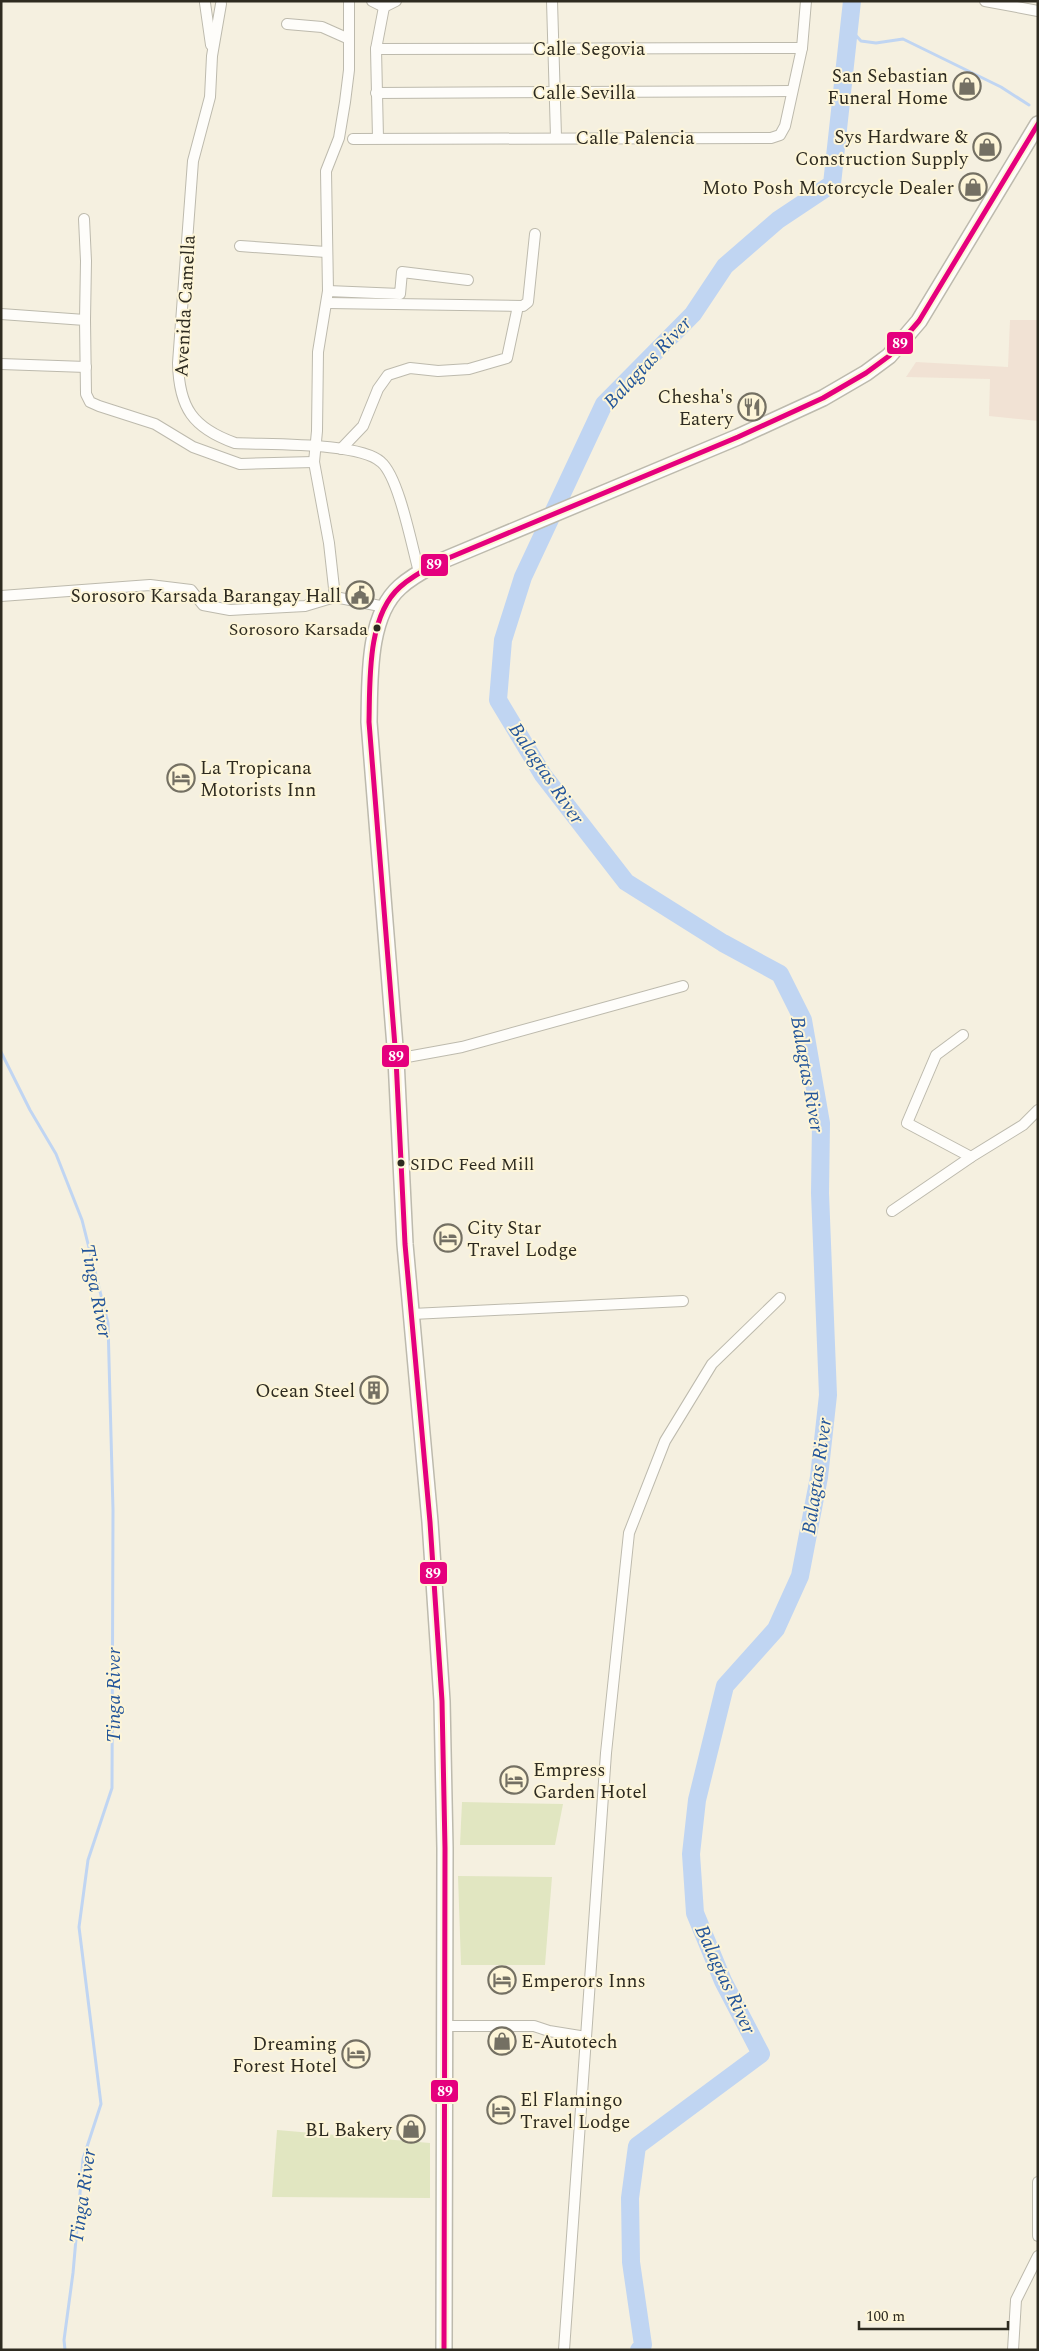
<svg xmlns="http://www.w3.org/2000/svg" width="1039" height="2351" viewBox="0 0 1039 2351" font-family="Spectral,serif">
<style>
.education{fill:#f1e2d4}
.green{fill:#e1e6c1}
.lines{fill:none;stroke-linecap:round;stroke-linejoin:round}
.stream{stroke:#c0d5f2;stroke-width:3}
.river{stroke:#c0d5f2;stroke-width:18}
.minor-casing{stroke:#bdbaad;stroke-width:12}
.highway-casing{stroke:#bdbaad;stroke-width:18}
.minor{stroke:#fefdfa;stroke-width:10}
.highway{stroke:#fefdfa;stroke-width:15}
.bus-1-casing{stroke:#fdf5d8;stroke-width:9}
.bus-1{stroke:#e5007d;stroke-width:5}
.bus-dot{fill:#2e2b20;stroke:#fdf5d8;stroke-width:2}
.labels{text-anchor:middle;stroke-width:4;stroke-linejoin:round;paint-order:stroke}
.bus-label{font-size:18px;fill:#2e2b20;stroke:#fdf5d8;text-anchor:end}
.street-label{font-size:19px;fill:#2e2b20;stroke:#fdf5d8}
.poi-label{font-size:19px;fill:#2e2b20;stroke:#fdf5d8;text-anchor:end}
.water-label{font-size:20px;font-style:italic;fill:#23559a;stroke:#fdf5d8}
.line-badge{stroke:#fdf5d8;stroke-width:2}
.badge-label{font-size:14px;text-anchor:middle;font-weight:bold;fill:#fff}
</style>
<rect width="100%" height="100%" fill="#f5f0e0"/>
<polygon class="education" points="1010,320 1038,320 1038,421 989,416 990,379 906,377 916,362 1008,367"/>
<g class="green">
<polygon points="462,1802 563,1804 555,1845 460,1845"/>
<polygon points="458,1876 552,1877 545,1965 461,1965"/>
<polygon points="277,2130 430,2143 430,2198 272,2197"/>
</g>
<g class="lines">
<g class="stream">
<polyline points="849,28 861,41 876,43 903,39 1001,87 1029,105"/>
<polyline points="1,1052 30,1110 56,1154 82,1220 108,1323 113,1510 112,1788 88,1860 79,1927 101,2104 83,2159 73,2273 64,2340 65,2350"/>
</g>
<polyline class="river" points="639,2350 643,2345 631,2262 630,2198 637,2146 761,2054 723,1981 695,1913 691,1854 697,1800 725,1686 776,1629 800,1576 819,1477 828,1395 820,1193 821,1123 803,1020 780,974 723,943 626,882 543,775 498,700 503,640 523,577 604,404 693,314 725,266 778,220 832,184 852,1"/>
<g class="minor-casing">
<g id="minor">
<polyline points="372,1 384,7 396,1"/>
<polyline points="552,1 556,137"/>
<polyline points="985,1 1038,11"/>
<polyline points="205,3 211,45"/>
<path d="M221,4L212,56L210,97L193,161L178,363C179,408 193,428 235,443C267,445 359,442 381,462C399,477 412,547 419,572"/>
<polyline points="287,24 322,27 349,39"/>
<polyline points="376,49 802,48"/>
<polyline points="376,93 792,91"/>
<polyline points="378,138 376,49 384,7"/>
<polyline points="353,139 771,138 780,135 785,126 802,48 806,1"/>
<polyline points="84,219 86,261 85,320"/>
<polyline points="240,246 326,252"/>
<polyline points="328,291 400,294 402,272 468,280"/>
<polyline points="328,303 523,306 528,302 535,234"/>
<polyline points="1,314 85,320 86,394 90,402 99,406 155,424 193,447 240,464 314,462"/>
<polyline points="1,364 86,367"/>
<polyline points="341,449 363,426 378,389 388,375 410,368 438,371 469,369 507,358 518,306"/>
<polyline points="1,596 150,585 191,590 203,605 230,610 305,606 335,597 385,607"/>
<polyline points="335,597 329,543 314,462 317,431 318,352 328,291 326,171 339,138 345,102 349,70 349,1"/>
<polyline points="963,1035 936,1055 907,1123 971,1157"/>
<polyline points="396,1059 462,1047 683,986"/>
<polyline points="892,1211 971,1157 1023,1125 1038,1110"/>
<polyline points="412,1314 683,1301"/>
<polyline points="443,2026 534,2026 549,2031 586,2037"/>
<polyline points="1038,2182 1038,2236"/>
<polyline points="564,2350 606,1753 629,1533 665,1441 712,1364 780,1298"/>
<polyline points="1013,2350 1016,2300 1038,2256"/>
</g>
</g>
<g class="highway-casing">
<path id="highway" d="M444,2350L445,1848L442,1701L430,1522L405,1244L396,1059L369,722C370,680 367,616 400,587C412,576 426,569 439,562L738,437L823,398L866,373L889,356L919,321L1038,124"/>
</g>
<use href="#minor" class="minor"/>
<use href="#highway" class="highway"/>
<g class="bus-1-casing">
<path id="bus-1" d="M444,2350L445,1848L442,1701L430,1522L405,1244L396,1059L369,722C370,680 367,616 400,587C412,576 426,569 439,562L738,437L823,398L866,373L889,356L919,321L1038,124"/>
</g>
<use href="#bus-1" class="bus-1"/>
</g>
<defs>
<g id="shop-ring" transform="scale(1.4375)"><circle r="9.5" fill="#fdf5d8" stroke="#747063" stroke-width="1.5"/><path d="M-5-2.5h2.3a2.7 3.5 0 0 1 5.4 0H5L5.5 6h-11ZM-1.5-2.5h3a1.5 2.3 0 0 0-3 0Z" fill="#747063"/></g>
<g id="restaurant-ring" transform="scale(1.4375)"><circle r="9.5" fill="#fdf5d8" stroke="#747063" stroke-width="1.5"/><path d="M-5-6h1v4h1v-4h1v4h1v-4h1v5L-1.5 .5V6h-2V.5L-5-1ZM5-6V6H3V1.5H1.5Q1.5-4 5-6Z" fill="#747063"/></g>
<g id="civic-ring" transform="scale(1.4375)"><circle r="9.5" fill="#fdf5d8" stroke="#747063" stroke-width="1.5"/><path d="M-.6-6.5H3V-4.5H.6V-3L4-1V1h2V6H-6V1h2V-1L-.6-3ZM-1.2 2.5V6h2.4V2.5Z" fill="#747063"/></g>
<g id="hotel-ring" transform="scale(1.4375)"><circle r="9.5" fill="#fdf5d8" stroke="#747063" stroke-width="1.5"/><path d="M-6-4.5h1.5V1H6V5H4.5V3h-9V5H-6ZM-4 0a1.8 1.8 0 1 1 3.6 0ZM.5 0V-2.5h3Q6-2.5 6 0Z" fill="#747063"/></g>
<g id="building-ring" transform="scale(1.4375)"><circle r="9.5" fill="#fdf5d8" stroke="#747063" stroke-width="1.5"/><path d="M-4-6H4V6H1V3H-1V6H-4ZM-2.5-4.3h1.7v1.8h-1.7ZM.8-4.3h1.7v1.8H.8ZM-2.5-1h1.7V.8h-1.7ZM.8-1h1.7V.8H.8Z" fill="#747063"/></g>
</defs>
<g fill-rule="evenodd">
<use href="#shop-ring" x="967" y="86"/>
<use href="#shop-ring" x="987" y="147"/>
<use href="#shop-ring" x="973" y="187"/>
<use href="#restaurant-ring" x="752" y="407"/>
<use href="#civic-ring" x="360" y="595"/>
<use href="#hotel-ring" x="181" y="778"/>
<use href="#hotel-ring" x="448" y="1238"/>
<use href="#building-ring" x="374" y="1390"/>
<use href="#hotel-ring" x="514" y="1780"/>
<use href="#hotel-ring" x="502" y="1980"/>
<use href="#shop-ring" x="502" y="2041"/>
<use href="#hotel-ring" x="356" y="2054"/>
<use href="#hotel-ring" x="501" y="2110"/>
<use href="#shop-ring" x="411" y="2129"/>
</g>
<g class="bus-dot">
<circle cx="377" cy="628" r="4.5"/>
<circle cx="401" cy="1163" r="4.5"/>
</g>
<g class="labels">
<g class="bus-label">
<text x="368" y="635">Sorosoro Karsada</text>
<text x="410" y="1170" text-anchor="start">SIDC Feed Mill</text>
</g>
<g class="street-label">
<text x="589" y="55">Calle Segovia</text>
<text x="584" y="99">Calle Sevilla</text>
<text x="635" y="144">Calle Palencia</text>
<text transform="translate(184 306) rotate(-87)" y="7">Avenida Camella</text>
</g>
<g class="poi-label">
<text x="948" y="82">San Sebastian<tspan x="948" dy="22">Funeral Home</tspan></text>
<text x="968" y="143">Sys Hardware &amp;<tspan x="968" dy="22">Construction Supply</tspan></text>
<text x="954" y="194">Moto Posh Motorcycle Dealer</text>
<text x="733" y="403">Chesha's<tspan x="733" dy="22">Eatery</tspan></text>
<text x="341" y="602">Sorosoro Karsada Barangay Hall</text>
<text x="200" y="774" text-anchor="start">La Tropicana<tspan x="200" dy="22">Motorists Inn</tspan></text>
<text x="467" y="1234" text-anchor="start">City Star<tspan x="467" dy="22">Travel Lodge</tspan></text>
<text x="355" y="1397">Ocean Steel</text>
<text x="533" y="1776" text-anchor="start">Empress<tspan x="533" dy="22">Garden Hotel</tspan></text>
<text x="521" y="1987" text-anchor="start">Emperors Inns</text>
<text x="521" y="2048" text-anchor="start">E-Autotech</text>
<text x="337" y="2050">Dreaming<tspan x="337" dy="22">Forest Hotel</tspan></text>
<text x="520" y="2106" text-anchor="start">El Flamingo<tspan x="520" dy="22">Travel Lodge</tspan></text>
<text x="392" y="2136">BL Bakery</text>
</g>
<g class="water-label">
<text transform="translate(647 362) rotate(-47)" y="7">Balagtas River</text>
<text transform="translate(547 773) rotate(56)" y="7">Balagtas River</text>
<text transform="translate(808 1074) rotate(80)" y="7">Balagtas River</text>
<text transform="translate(97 1291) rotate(79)" y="7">Tinga River</text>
<text transform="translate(816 1476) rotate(-82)" y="7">Balagtas River</text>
<text transform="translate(113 1695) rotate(-90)" y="7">Tinga River</text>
<text transform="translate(726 1979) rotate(65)" y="7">Balagtas River</text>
<text transform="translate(82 2196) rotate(-82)" y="7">Tinga River</text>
</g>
</g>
<g class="line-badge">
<rect x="886" y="331" width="28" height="24" rx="5" fill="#e5007d"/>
<rect x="420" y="553" width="29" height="24" rx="5" fill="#e5007d"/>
<rect x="381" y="1044" width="29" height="24" rx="5" fill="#e5007d"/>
<rect x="419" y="1561" width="29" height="24" rx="5" fill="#e5007d"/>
<rect x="430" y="2079" width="29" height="24" rx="5" fill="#e5007d"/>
</g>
<g class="badge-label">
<text x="900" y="348">89</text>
<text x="434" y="569">89</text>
<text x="396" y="1061">89</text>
<text x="433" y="1578">89</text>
<text x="445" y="2096">89</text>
</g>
<rect width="1039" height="2351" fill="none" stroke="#2e2b20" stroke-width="5"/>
<path d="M859 2321v8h149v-8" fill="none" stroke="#2e2b20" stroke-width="2.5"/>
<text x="866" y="2321" font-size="15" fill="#2e2b20" stroke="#fdf5d8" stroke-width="4" paint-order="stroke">100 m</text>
</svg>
